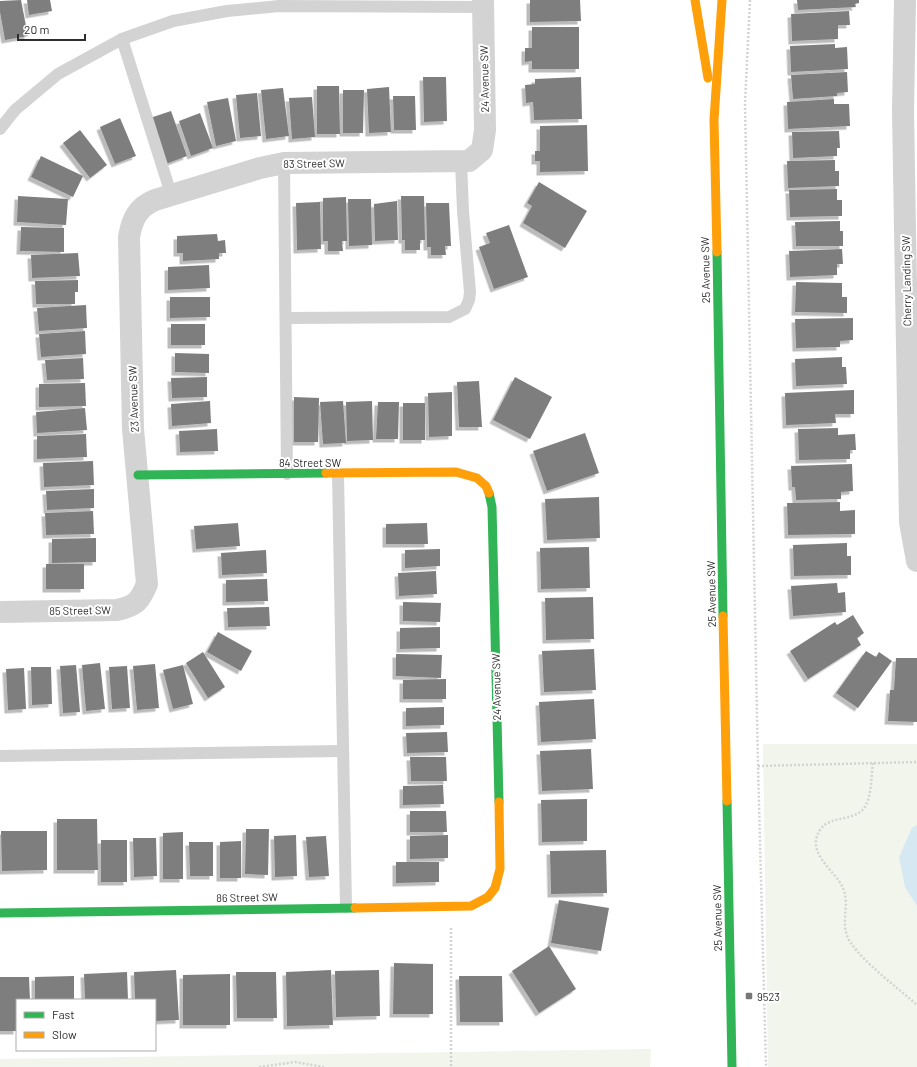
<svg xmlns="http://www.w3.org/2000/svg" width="917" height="1067" font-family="Barlow,sans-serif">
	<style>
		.green { fill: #f1f5eb }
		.water { fill: #d6e9f3 }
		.building { fill: #7e7e7e; filter: url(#shadow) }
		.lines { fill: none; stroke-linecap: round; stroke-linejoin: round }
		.path { stroke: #d3d3d3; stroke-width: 2.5; stroke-dasharray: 2 2; stroke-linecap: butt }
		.lane { stroke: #d3d3d3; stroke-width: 12 }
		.street { stroke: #d3d3d3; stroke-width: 22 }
		.fast { stroke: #30b455; stroke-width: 9 }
		.slow { stroke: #ff9f0a; stroke-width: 9 }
		.poi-dot { fill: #777; stroke: #fff; stroke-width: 1.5 }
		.labels { text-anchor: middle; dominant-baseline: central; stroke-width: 4; stroke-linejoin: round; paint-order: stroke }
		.street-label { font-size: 11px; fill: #2e2e2e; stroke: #fff }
		.poi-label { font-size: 11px; fill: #2e2e2e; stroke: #fff; text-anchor: start }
	</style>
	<defs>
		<filter id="shadow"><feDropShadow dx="-3.5" dy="3.5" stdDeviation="0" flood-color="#0004"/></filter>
	</defs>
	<rect width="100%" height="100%" fill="#fff"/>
	<!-- green -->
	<g class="green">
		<polygon points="763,744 917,744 917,1067 768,1067"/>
		<polygon points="651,1049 650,1067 0,1067 0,1059"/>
	</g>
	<!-- water -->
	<polygon class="water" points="917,825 917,906 905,887 899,857 912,828"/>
	<!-- building -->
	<g class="building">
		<polygon points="21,0 28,36 5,40 0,12 0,1"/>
		<polygon points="27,0 50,0 52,11 29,15"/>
		<polygon points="530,0 580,0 581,21 530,22"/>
		<polygon points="797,0 859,0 859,3 855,4 856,7 798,10"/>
		<polygon points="849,11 850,25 838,25 838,39 792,41 791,14"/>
		<polygon points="532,27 579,27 579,69 532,69 532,61 525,62 525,48 532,48"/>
		<polygon points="835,44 835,48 847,47 848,69 791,72 790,46"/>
		<polygon points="847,72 848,92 837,93 837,96 793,99 791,75"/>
		<polygon points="423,77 446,77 447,121 424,122"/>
		<polygon points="581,77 582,119 534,120 533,102 526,103 525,85 535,84 535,79"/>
		<polygon points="317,86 339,86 340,134 317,134"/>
		<polygon points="389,87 391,132 369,133 367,89"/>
		<polygon points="283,88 289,136 266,139 261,90"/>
		<polygon points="343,90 364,90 363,133 343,133"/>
		<polygon points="257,93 261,136 240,138 236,95"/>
		<polygon points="393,96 415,96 416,130 394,130"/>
		<polygon points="312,97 315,137 292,139 289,98"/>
		<polygon points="228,98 236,141 216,146 207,102"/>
		<polygon points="834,99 834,104 849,104 850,126 788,129 787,102"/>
		<polygon points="171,111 187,156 166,164 150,118"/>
		<polygon points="200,113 213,148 191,156 179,121"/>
		<polygon points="120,118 136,156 115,164 100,127"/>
		<polygon points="587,125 588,171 540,172 540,161 535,161 535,151 540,151 540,126"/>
		<polygon points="80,130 107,165 90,178 63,143"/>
		<polygon points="839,131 840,148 837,148 837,156 793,158 792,132"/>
		<polygon points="41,156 83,176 73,197 31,177"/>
		<polygon points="835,160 835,171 839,171 839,186 788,188 787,161"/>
		<polygon points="539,182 587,211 565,248 523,223 532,206 527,203"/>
		<polygon points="837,189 837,200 842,200 842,216 790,217 789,190"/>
		<polygon points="18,196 68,199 66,225 17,222"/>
		<polygon points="401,196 424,196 425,240 420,240 420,250 405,250 405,240 402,240"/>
		<polygon points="346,197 347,241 342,241 343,251 328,251 328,241 323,241 323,198"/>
		<polygon points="348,199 371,199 372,245 349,246"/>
		<polygon points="397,201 398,240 375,241 374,204"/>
		<polygon points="320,202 321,249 297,250 296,203"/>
		<polygon points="426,203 449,203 451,246 445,246 446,255 431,255 431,247 427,247"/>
		<polygon points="840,221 840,231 843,231 843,246 796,246 795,222"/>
		<polygon points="509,225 528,277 494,289 479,247 490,243 486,233"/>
		<polygon points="21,227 64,228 64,252 20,251"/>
		<polygon points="217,234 218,241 225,240 226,253 219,253 219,259 183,261 183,253 177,253 177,236"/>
		<polygon points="842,249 843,264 837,264 837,275 790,277 789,251"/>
		<polygon points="78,253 80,276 32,278 31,255"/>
		<polygon points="209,265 210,288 168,290 168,267"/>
		<polygon points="78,280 78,292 75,292 75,304 36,304 35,281"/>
		<polygon points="796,282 842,283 842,297 847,297 847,313 795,312"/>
		<polygon points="170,297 210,297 210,317 170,318"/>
		<polygon points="86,305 87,328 39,331 37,308"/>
		<polygon points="853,318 853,340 840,341 840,347 796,348 795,319"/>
		<rect x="171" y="324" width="34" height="21"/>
		<polygon points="85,331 86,354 41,357 39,334"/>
		<polygon points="175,353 209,354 209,373 175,372"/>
		<polygon points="842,357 842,367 846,367 847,384 796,386 795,359"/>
		<polygon points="83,358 84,379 47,380 45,360"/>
		<polygon points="207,377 207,397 172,398 171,378"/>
		<polygon points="515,377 552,397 530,439 493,420"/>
		<polygon points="479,381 482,427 459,427 457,382"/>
		<polygon points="85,383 86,406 39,407 39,384"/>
		<polygon points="854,390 854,414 835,414 836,423 786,425 785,393"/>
		<polygon points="452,392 452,436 429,437 428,393"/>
		<polygon points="294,397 319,398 318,442 294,442"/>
		<polygon points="210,401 211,423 172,426 171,404"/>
		<polygon points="343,401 346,443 323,444 320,402"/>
		<polygon points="372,401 373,440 347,441 346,402"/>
		<polygon points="378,402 399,402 398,439 376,439"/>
		<rect x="403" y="403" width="22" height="37"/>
		<polygon points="85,408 87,430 37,433 36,412"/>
		<polygon points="838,428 838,435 855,434 856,450 850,450 850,459 799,460 798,429"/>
		<polygon points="217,429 218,451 180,452 179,431"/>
		<polygon points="585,433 599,473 547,491 533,451"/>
		<polygon points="86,434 87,457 37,459 37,436"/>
		<polygon points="93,461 94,485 44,487 43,463"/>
		<polygon points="852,464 853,491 841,492 841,499 796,500 795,487 792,487 791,466"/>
		<polygon points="94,489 94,508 47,510 46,491"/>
		<polygon points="599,497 600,538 547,540 545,499"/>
		<polygon points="840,502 840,511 855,510 855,534 788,535 787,503"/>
		<polygon points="93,511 94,534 46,535 45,513"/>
		<polygon points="238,523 240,546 196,549 194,526"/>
		<polygon points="427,523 428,544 386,544 386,524"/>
		<polygon points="96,538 96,562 52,563 52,539"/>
		<polygon points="847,543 847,556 851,556 851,575 794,576 793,545"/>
		<polygon points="589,547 590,588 541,589 540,548"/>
		<polygon points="440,549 440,566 405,568 405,550"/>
		<polygon points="266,550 267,573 222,575 221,553"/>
		<rect x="46" y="564" width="38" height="25"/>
		<polygon points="436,571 437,594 399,596 398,573"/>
		<polygon points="267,579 268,601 226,602 226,580"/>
		<polygon points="837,583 838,593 845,592 846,612 793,616 791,586"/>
		<polygon points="593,597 594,639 546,640 545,598"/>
		<polygon points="403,602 441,603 440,622 403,621"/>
		<polygon points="269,607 270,626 228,627 227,608"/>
		<polygon points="853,615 864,633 857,638 861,645 808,679 790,651 835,622 837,625"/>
		<polygon points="440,627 440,648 400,649 400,628"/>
		<polygon points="218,632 252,651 241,671 207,652"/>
		<polygon points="594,649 596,690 544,692 542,651"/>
		<polygon points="866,651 876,657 879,652 892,661 858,708 836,693"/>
		<polygon points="203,652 225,687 208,698 186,663"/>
		<polygon points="396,654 442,655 441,678 396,676"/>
		<polygon points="896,658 917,658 917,722 888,721 890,690 894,690"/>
		<polygon points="100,663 105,709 86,711 82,665"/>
		<polygon points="155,664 159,708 137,710 133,666"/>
		<polygon points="76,665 80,712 63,713 60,666"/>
		<polygon points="183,665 193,704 173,709 163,670"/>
		<polygon points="127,666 130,708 112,709 109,667"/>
		<polygon points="31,667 51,667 52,704 32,705"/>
		<polygon points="24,668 26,709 8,710 6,669"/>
		<polygon points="446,679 446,699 403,699 403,680"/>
		<polygon points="594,699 596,739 541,742 539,702"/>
		<polygon points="444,707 444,725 406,726 406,708"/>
		<polygon points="447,732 448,752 407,753 406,733"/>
		<polygon points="591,749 593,789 542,791 540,751"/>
		<polygon points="410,757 446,757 447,781 411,781"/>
		<polygon points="443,785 444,804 403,805 403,786"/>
		<polygon points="587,799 587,841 542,842 541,800"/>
		<polygon points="410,811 446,811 447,832 410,832"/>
		<polygon points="57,819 97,819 98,870 57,870"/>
		<polygon points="246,829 269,829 268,875 245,874"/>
		<polygon points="1,831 47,831 47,870 2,871"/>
		<polygon points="183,832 183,879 163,879 163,833"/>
		<polygon points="296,835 297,876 275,877 274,836"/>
		<polygon points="448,835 448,858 410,859 410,836"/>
		<polygon points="326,836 329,876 309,877 306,837"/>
		<polygon points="133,838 156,838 157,876 134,877"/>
		<rect x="101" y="840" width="26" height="42"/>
		<polygon points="241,841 241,878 220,878 220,842"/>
		<polygon points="189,842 213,842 213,876 190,876"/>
		<polygon points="606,850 607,893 551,894 550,851"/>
		<polygon points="396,862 439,862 439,882 396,883"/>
		<polygon points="559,900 609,908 601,951 551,943"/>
		<polygon points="549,946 576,989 539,1013 512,971"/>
		<polygon points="394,963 433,964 433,1014 393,1014"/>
		<polygon points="176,970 179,1020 155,1021 155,1000 135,1000 134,972"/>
		<polygon points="331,970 333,1025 287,1026 286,972"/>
		<polygon points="379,970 380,1016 336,1017 335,971"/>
		<polygon points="127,972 128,1000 85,1000 84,974"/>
		<polygon points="236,972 276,972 277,1018 237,1018"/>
		<polygon points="230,974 230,1025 183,1025 183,975"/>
		<polygon points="74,976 74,1000 35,1000 35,977"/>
		<polygon points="459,976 502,976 503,1022 460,1022"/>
		<polygon points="0,977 29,977 30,1000 17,1000 17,1031 0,1031"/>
	</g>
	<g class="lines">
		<!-- path -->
		<g class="path">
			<polyline points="750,0 745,103 758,766 766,1067"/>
			<path d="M873,763C871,776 872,793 866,805C857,823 830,814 820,830C805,853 835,870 843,888C851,906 838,925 851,943C864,963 898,988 917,1005"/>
			<polyline points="758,766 917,762"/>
			<polyline points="451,928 451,1067"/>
			<polyline points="259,1067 295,1062 324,1067"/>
		</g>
		<!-- lane -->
		<g class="lane">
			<polyline points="122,39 171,194"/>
			<polyline points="0,129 15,110 58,74 122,39 173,21 227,11 279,6 483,7"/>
			<polyline points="284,163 287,474"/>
			<polyline points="287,318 449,317 465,309 469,300 470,292 463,211 461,162"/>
			<polyline points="338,474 346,907"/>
			<polyline points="0,756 342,751"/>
		</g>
		<!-- street -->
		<g class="street">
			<polyline points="905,0 903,111 910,522 917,561"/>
			<path d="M0,612L117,610C136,606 140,601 147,584L133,429L129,237C132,219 138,207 155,200L260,168L284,163L469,161L482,150L485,130L483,0"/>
		</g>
		<!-- fast -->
		<g class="fast">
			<polyline points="717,252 723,616"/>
			<polyline points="138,475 326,473"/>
			<polyline points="489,493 492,507 499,802"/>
			<polyline points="727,801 732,1067"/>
			<polyline points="0,913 355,908"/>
		</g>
		<!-- slow -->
		<g class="slow">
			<polyline points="695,0 708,78"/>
			<polyline points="717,252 714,120 722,0"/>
			<polyline points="326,473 456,472 477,478 486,486 489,493"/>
			<polyline points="723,616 727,801"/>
			<polyline points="355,908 471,906 488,897 495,888 500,869 499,802"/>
		</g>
	</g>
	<!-- markers -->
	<rect class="poi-dot" x="745" y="992" width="8" height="8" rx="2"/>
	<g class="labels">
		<!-- street labels -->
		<g class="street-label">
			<text transform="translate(484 79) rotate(-91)">24 Avenue SW</text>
			<text transform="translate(314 163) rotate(-1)">83 Street SW</text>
			<text transform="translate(705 270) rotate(-91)">25 Avenue SW</text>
			<text transform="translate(906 281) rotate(-91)">Cherry Landing SW</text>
			<text transform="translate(133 399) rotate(-92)">23 Avenue SW</text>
			<text x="310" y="462">84 Street SW</text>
			<text transform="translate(711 594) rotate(-91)">25 Avenue SW</text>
			<text transform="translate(80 610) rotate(-1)">85 Street SW</text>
			<text transform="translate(496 687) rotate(-91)">24 Avenue SW</text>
			<text transform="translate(247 897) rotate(-1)">86 Street SW</text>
			<text transform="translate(717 918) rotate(-91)">25 Avenue SW</text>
		</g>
		<!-- poi labels -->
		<g class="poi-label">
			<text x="757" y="996">9523</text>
		</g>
	</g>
	<!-- legend -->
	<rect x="16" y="999" width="140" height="52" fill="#ffffff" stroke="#ababab"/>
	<rect x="24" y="1012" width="20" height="6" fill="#30b455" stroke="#ababab"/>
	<text x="52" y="1019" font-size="12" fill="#2e2e2e">Fast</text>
	<rect x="24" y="1032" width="20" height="6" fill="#ff9f0a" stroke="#ababab"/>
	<text x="52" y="1039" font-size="12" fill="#2e2e2e">Slow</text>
	<!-- scale -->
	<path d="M18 34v6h67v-6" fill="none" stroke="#2e2e2e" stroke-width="2"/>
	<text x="24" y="34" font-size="12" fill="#2e2e2e" stroke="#ffffff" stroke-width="3" paint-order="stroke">20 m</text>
</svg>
